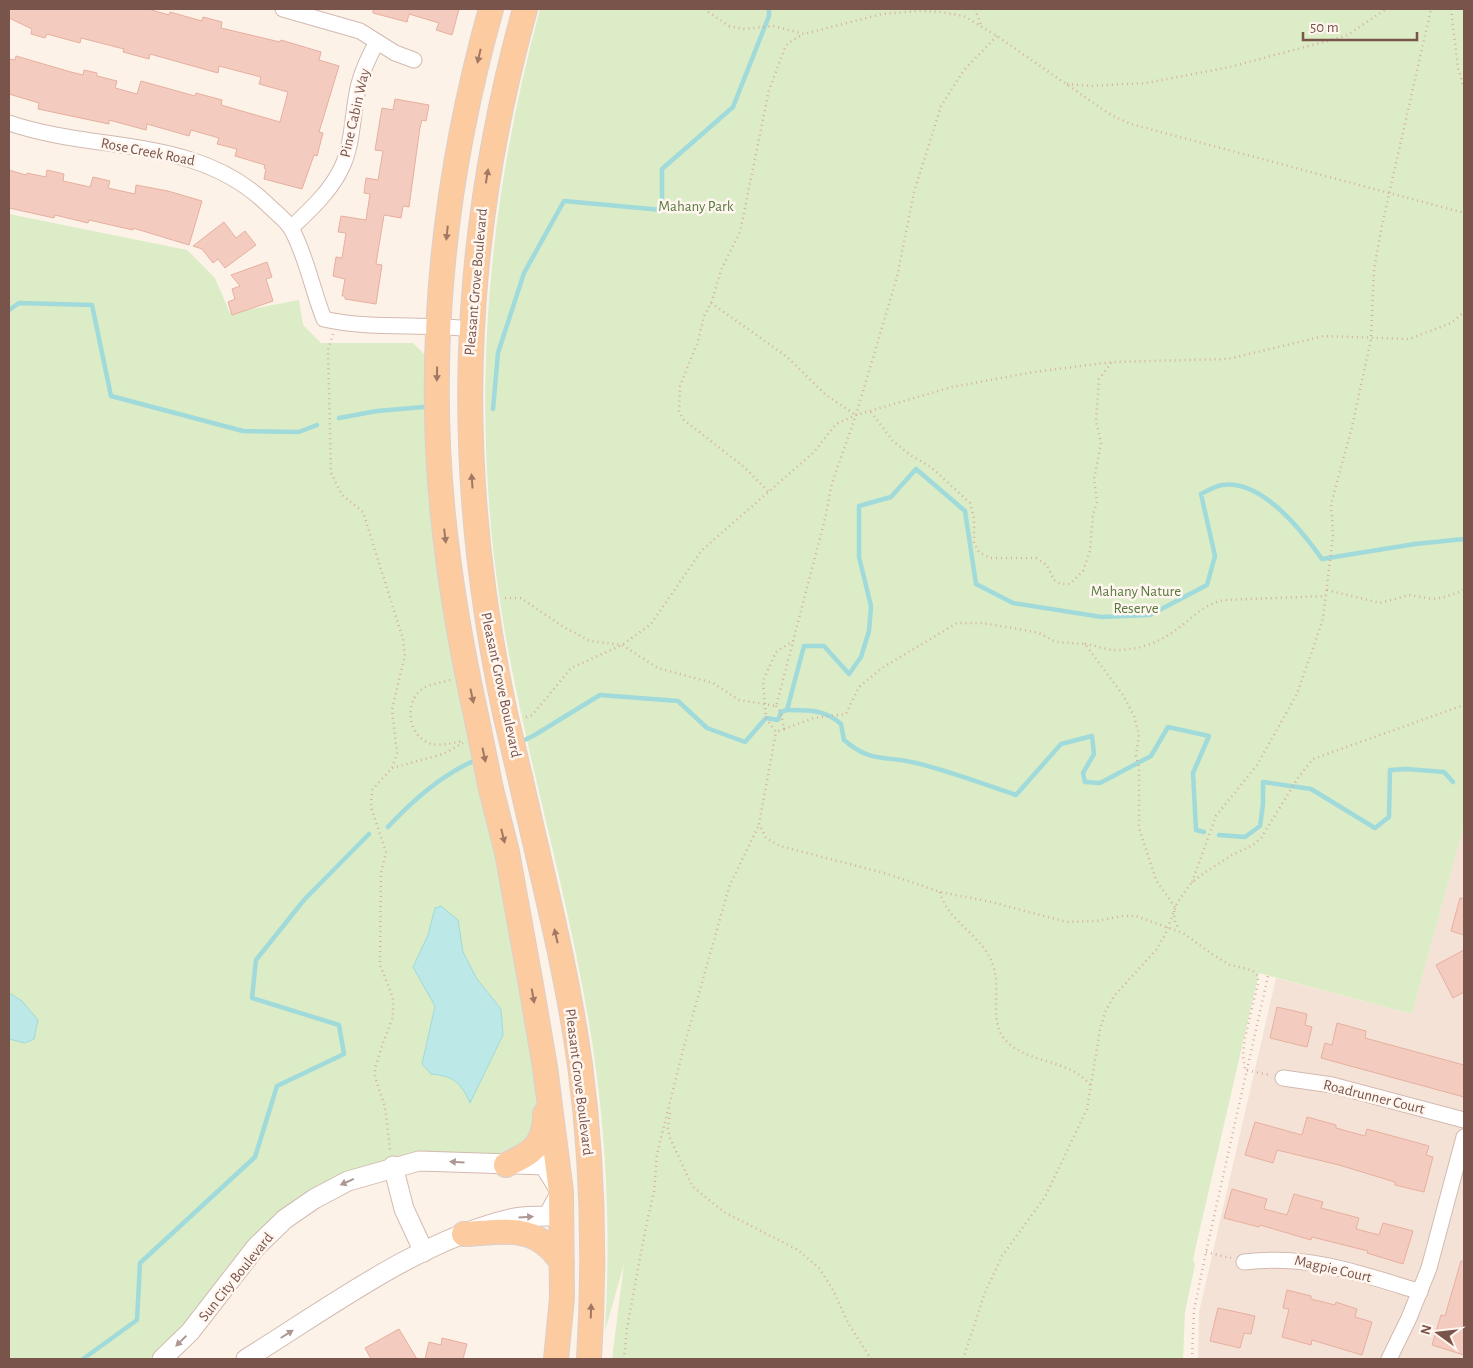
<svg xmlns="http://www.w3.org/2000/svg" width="1473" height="1368" font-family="'Alegreya Sans',sans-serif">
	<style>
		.residential { fill: #f5e2d6 }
		.green { fill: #dbecc6 }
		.water { fill: #bce8e7; stroke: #a1dada }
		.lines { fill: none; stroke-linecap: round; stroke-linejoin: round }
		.stream { stroke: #a1dada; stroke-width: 4.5 }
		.building { fill: #f4cbbf; stroke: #e7af9f }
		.minor-casing { stroke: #d3bab0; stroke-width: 17 }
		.tertiary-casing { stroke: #d3bab0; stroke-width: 21 }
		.primary-casing { stroke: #d9cfcd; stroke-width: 26 }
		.path { stroke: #d9aea1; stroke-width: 2.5; stroke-dasharray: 1 4; stroke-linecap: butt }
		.minor { stroke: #fff; stroke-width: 15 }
		.tertiary { stroke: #fff; stroke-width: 19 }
		.primary { stroke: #fdcba0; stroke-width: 24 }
		.primary-bridge-casing { stroke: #d9cfcd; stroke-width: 26; stroke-linecap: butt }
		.primary-bridge { stroke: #fdcba0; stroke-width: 24 }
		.oneway { fill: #a17864 }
		.oneway2 { fill: #af9893 }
		.labels { text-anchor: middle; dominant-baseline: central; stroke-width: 5; stroke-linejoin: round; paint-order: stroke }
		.street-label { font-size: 15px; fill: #79544b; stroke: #fff6f0 }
		.park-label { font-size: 15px; fill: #59793f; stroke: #fff6f0 }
	</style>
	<rect width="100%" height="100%" fill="#fdf2e8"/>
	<!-- residential -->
	<polygon class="residential" points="1464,825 1464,1359 1198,1359 1199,1312 1276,978 1412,1014"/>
	<!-- green -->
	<g class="green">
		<path d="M540,9H1464V825L1412,1014L1259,973L1193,1259L1195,1265L1185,1312L1183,1359H612L624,1264L605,1331C612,1217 605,1102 583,990C559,860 520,732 500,602C470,399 487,206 540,9Z"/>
		<polygon points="9,214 187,250 215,278 230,313 299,300 303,325 321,343 413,343 432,362 504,873 541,1110 536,1130 507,1153 419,1154 261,1233 160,1351 150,1359 9,1359"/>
	</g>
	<!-- water -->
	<g class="water">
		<path d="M441,906L458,920L463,952L477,979L501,1009L503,1035L470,1103C461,1083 454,1076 431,1074L422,1064L435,1006L413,967L428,935L435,908Z"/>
		<polygon points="9,993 22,1001 38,1020 34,1039 25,1043 9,1039"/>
	</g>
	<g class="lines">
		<!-- stream -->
		<g class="stream">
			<polyline points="9,310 19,303 92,305 111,396 243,431 299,432 317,425"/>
			<polyline points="493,409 498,353 524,273 564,201 662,210 662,169 733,107 769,16 769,9"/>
			<polyline points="339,418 377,411 424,407"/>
			<path d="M787,710C807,710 825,709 841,724L844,740C872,764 885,755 916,763C950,771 983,784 1016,795L1061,744L1092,736L1094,754L1083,773L1085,782L1100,783L1151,756L1168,727L1209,736L1193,773L1196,830L1204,832"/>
			<path d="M520,742L533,736L600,695L678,701L707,728L745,742L766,718L778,720L781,712L787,710L804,646H824L849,674L861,657L869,631L871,606L859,557V506L891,497L916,469L965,511L976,584L1013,603L1102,617L1150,615L1207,585L1215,556L1201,494C1207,491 1215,486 1222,485C1262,479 1302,531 1322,559L1415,544L1464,539"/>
			<path d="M388,827C413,800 444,773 478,759"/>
			<polyline points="1219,835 1245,837 1260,826 1263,804 1263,782 1311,789 1375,828 1389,817 1390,770 1406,769 1444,772 1453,782"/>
			<polyline points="83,1359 137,1320 140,1263 255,1157 277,1086 344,1054 339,1025 252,998 256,960 304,900 369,834"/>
		</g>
	</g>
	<!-- building -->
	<g class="building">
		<polygon points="9,9 148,9 169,15 170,12 202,21 203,17 222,22 221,28 280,42 281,40 321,52 319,60 339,66 319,132 323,133 317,156 314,155 302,189 264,179 266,169 264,168 265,165 235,156 237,149 217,144 219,138 191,130 189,136 147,124 146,130 109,120 109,124 38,109 39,103 9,94 9,59 15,60 16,56 71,72 83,75 84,70 97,73 97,76 117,81 115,88 137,94 141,81 195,96 196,93 222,100 221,105 280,122 288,92 259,84 261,77 219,66 218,73 150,54 149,59 123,52 124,49 81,38 80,43 47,34 45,38 31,34 32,29 9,18"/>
		<polygon points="373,9 459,9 452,35 436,30 439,23 409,14 407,22 373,13"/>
		<polygon points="395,99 429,105 426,121 422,120 420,127 409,207 403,206 401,218 384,215 376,264 382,265 376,304 345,299 345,296 342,296 345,279 333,276 336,257 342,258 346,233 338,232 341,216 366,220 370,194 364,193 366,178 378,180 383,151 375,150 382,108 393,110"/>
		<polygon points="9,170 26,175 27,173 46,177 47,170 64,174 63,181 90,187 93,177 110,181 108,188 135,194 136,185 168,191 202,201 189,245 133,228 133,230 89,220 88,223 55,215 54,218 9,208"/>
		<polygon points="224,222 236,238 245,231 256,245 225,268 218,259 213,263 202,249 193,246"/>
		<polygon points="267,262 272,277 266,279 273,301 232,315 228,302 235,299 232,289 240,286 231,275"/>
		<polygon points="1460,898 1464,899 1464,935 1451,931"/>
		<polygon points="1464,950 1464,992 1453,998 1436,965"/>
		<polygon points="1277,1007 1307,1014 1305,1025 1312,1027 1307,1047 1270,1038"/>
		<polygon points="1337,1023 1366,1031 1365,1038 1464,1065 1464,1097 1321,1058 1325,1043 1332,1045"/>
		<polygon points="1307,1117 1336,1125 1336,1128 1365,1136 1367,1129 1429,1146 1426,1155 1433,1157 1424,1192 1395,1185 1395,1182 1339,1165 1277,1150 1273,1163 1245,1155 1255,1122 1302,1135"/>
		<polygon points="1232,1189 1267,1199 1264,1209 1287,1215 1294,1194 1323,1202 1321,1208 1359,1218 1356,1229 1379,1235 1383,1223 1413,1231 1403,1264 1367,1253 1368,1251 1312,1237 1311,1240 1260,1225 1259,1227 1224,1218"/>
		<polygon points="1461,1261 1464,1261 1464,1355 1432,1345 1441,1315 1445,1316"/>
		<polygon points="1287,1290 1311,1296 1311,1299 1335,1305 1336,1302 1357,1309 1355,1317 1372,1322 1362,1355 1312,1340 1311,1345 1282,1337 1289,1309 1283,1308"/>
		<polygon points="1218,1308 1255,1316 1251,1334 1244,1333 1240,1348 1210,1341"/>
		<polygon points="399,1329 417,1359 371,1359 365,1348"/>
		<polygon points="442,1338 467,1344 463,1359 425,1359 429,1342 441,1345"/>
	</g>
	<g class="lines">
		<!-- minor casing -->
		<g class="minor-casing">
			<g id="minor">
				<polyline points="283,9 360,31 395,53 414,60"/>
				<path d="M9,123C97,153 197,135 268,205C276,213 287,221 292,230C307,258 312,289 324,319C372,330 422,323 471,329"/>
				<path d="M291,228C310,210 331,191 342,167C354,141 352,111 359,84C363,69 369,56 377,42"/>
				<polyline points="1283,1078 1332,1085 1464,1120"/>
				<path d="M1244,1262C1308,1254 1360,1273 1420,1292"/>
				<polyline points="1389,1359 1409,1318 1429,1268 1464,1137"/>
			</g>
		</g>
		<!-- tertiary casing -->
		<g class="tertiary-casing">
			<g id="tertiary">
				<polyline points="393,1166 404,1209 424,1252"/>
				<polyline points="162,1359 190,1332 256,1247 285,1219 314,1199 348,1181 419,1161 544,1165 559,1189"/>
				<path d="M246,1359C327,1309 420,1239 514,1218C525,1216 537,1216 548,1216L561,1192"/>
			</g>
		</g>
		<!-- primary casing -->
		<g class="primary-casing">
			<g id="primary">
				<path d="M505,713C453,471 459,247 525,9"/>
				<path d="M477,720C462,652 450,584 443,515C426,345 445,173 491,9"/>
				<path d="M521,781C542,875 567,970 580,1065C593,1163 595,1261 589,1359"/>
				<polyline points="491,789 507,852 531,985 545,1067 561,1192 562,1298 556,1359"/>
				<path d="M506,1165C532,1153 545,1145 545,1114"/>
				<path d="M464,1234C505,1232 537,1223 562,1263"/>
			</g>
		</g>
		<!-- path -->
		<g class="path">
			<polyline points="704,9 729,26 743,29 773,26 804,34 882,14 918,11 941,12 964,16 997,36 1111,115 1131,124 1464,213"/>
			<polyline points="975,9 981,25"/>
			<polyline points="1451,9 1458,68 1464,88"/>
			<polyline points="997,36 964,70 941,106 914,192 897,277 856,415 832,483 825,519 793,641 776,652 763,681 766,718 776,732 759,824 766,838 780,846 888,874 940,892 987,901 1067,922 1097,921 1122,916 1136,916 1183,933 1212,954 1230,965 1252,970 1258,976 1258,983 1245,1038 1243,1055 1245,1070 1270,1075"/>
			<polyline points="1067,84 1091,86 1146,83 1230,67 1346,36 1386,9"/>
			<polyline points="711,303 786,356 826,395 856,415"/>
			<polyline points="333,334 328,350 331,473 342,495 363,512 403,639 405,654 392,710 397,753 392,768 372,790 371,807 386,852 381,873 380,965 393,998 393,1017 383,1043 375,1068 375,1077 385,1107 390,1150"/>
			<polyline points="871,412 893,441 910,455 931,467 970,503 974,518 974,542 979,552 989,558 1036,558 1047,565 1054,580 1061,584 1070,584 1083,571 1090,551 1093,514 1097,502 1094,479 1101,443 1096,421 1099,379 1112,362"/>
			<polyline points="768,491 744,467 684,420 679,412 680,386 698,341 704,316 712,301 721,270 740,232 769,90 785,48 788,43 802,35"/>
			<polyline points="1327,590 1380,603 1409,595 1432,599 1445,597 1464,590"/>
			<polyline points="505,598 521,598 562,626 590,641 622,645 658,668 713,683 739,700 776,706 793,642"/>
			<path d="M1085,644C1095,645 1106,650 1115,650C1143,650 1163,641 1185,623C1196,613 1209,603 1224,600L1326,596"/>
			<path d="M450,680C441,683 428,684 421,690C403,705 409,738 432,744C442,746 452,743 463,741"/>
			<polyline points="776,706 781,712 784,729 776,732"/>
			<polyline points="526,717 532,715 544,701 571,668 622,645 651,624 702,550 814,452 836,424 856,415 952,387 1034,372 1112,362 1228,359 1324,336 1409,339 1451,323 1464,312"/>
			<polyline points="784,729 814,718 846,714 859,687 882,668 957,623 982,623 1019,629 1039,633 1056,642 1085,644 1123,695 1134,716 1139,734 1136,756 1139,767 1139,828 1156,880 1175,907"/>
			<polyline points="392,768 443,754 463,743"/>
			<polyline points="1192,882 1216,816 1257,765 1297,694 1323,619 1333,535 1331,504 1352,427 1371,339 1374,270 1382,225 1431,9"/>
			<path d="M940,892C948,923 983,935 993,965C1003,995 984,1026 1013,1047C1037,1064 1072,1061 1091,1086"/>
			<polyline points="1174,911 1175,922 1179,929"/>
			<polyline points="670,1113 668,1128 670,1138 692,1186 724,1212 798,1250 820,1269 833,1290 848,1323 871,1359"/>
			<polyline points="1206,1252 1231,1258"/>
			<polyline points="624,1359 627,1328 646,1226 654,1192 657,1154 683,1050 729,887 759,825"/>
			<polyline points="963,1359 984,1295 1002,1256 1045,1197 1087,1109 1100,1030 1105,1012 1114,996 1156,950 1165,935 1177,903 1192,882 1207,871 1232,855 1253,845 1261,838 1298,778 1313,759 1464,705"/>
			<polyline points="1192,1359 1194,1310 1206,1252 1268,976"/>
		</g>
		<!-- minor -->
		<use href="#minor" class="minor"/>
		<!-- tertiary -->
		<use href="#tertiary" class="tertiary"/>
		<!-- primary -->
		<use href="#primary" class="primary"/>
		<!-- primary-bridge casing -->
		<g class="primary-bridge-casing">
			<g id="primary-bridge">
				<polyline points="505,713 521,781"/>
				<polyline points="477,720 491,789"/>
			</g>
		</g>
		<!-- primary-bridge -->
		<use href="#primary-bridge" class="primary-bridge"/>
	</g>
	<!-- one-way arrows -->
	<defs><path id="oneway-solid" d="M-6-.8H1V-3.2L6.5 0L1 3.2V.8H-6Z" transform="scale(1.25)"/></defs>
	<g class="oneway">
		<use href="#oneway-solid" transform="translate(479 56) rotate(103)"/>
		<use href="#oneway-solid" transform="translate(487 176) rotate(-81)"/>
		<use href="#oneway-solid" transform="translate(447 233) rotate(96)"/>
		<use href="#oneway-solid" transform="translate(437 374) rotate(91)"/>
		<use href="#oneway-solid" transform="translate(472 481) rotate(-94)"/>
		<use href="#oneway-solid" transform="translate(445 536) rotate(83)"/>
		<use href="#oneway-solid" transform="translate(472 696) rotate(78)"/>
		<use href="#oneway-solid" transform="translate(484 755) rotate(78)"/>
		<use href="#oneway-solid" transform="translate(503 836) rotate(76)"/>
		<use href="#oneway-solid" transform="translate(556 936) rotate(-103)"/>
		<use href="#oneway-solid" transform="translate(533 996) rotate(80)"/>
		<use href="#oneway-solid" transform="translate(591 1311) rotate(-88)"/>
	</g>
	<g class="oneway2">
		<use href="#oneway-solid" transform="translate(457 1162) rotate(-176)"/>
		<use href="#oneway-solid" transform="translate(347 1182) rotate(156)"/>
		<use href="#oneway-solid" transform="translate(526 1217) rotate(-4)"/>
		<use href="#oneway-solid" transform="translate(287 1334) rotate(-32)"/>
		<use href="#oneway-solid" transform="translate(181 1341) rotate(136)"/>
	</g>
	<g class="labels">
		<!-- street labels -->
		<g class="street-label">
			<text transform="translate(355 113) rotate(-77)">Pine Cabin Way</text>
			<text transform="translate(148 152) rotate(11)">Rose Creek Road</text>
			<text transform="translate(476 282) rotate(-85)">Pleasant Grove Boulevard</text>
			<text transform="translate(501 685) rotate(78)">Pleasant Grove Boulevard</text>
			<text transform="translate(579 1082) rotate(83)">Pleasant Grove Boulevard</text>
			<text transform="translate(1374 1097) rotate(14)">Roadrunner Court</text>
			<text transform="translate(1333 1269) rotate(13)">Magpie Court</text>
			<text transform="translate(236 1277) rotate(-51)">Sun City Boulevard</text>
		</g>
		<!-- park labels -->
		<g class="park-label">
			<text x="696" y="206">Mahany Park</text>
			<text x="1136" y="591">Mahany Nature<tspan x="1136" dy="17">Reserve</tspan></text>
		</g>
	</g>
	<!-- border -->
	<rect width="1473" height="1368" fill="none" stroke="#79544b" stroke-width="20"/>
	<!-- north arrow -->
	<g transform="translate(1438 1333) rotate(285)" stroke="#fff6f0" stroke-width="4" paint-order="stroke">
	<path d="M0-4L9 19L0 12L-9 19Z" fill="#79544b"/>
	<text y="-8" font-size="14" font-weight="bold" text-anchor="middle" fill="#79544b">N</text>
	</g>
	<!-- scale -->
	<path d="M1303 32v8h114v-8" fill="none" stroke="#79544b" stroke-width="2.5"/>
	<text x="1310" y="32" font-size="15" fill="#79544b" stroke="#fff6f0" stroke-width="4" paint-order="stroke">50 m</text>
</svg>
